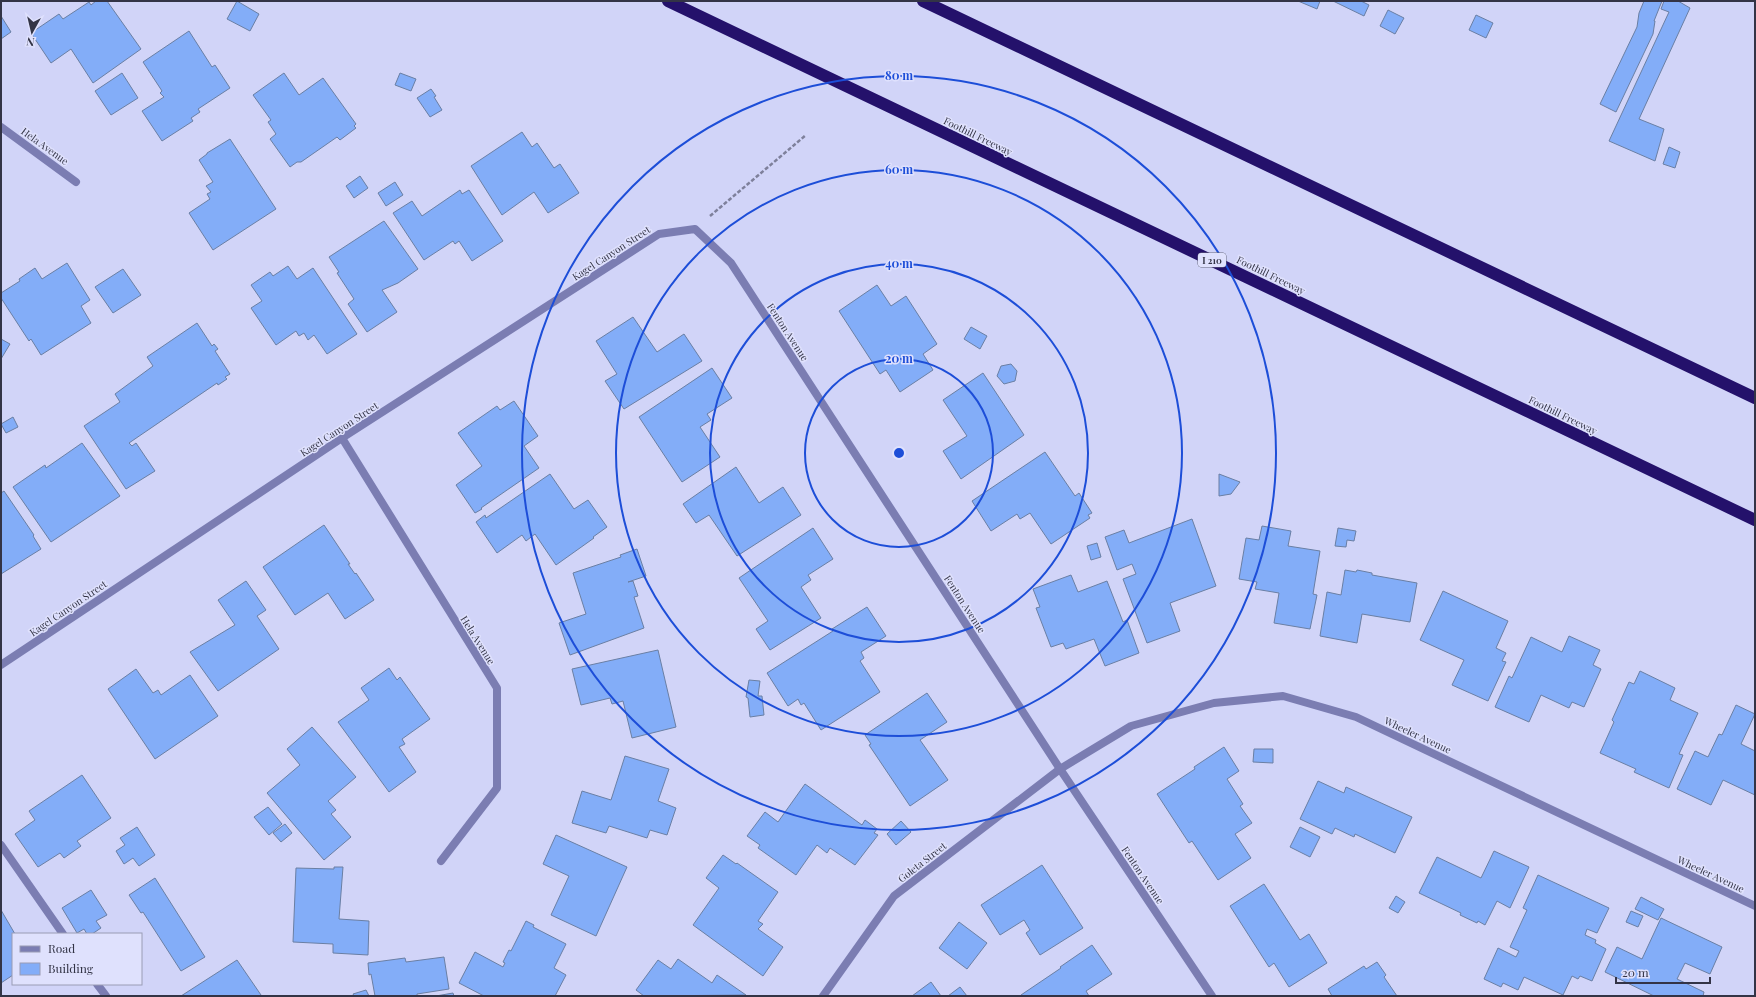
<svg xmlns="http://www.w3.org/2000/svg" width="1756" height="997" font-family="'Playfair Display',serif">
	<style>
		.building { fill: #83adf8; stroke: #6a7fa4 }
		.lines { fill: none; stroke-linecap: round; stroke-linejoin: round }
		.path { stroke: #7e809b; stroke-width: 2.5; stroke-dasharray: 4 2; stroke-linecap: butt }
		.lane { stroke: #7b7db2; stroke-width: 8 }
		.street { stroke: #7b7db2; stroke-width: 8 }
		.highway { stroke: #24116b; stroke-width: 12 }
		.ring { fill: none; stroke: #1d4ed8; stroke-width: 2 }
		.labels { text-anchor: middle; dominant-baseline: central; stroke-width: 3; stroke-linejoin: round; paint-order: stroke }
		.shield { fill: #dfe1fd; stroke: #67687d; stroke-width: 1 }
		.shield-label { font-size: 9px; font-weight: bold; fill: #333446 }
		.street-label { font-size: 10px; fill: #333446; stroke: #dfe1fd }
		.centre { fill: #1d4ed8; stroke: #dfe1fd; stroke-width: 2 }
		.ring-label { font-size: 12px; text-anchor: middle; font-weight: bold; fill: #1d4ed8; stroke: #dfe1fd; stroke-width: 3; stroke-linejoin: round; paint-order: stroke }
	</style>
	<rect width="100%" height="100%" fill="#d1d4f8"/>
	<!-- building -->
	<g class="building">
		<polygon points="96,1 107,1 141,49 93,83 71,49 51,63 31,33 59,14 63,19 89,2 91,5"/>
		<polygon points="237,1 259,14 250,31 227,19"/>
		<polygon points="1298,1 1320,1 1317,9"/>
		<polygon points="1333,1 1361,1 1369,5 1364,16"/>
		<polygon points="1644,1 1662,1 1654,21 1655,21 1653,34 1616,112 1600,104 1637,27 1639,13"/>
		<polygon points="1664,1 1678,1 1690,8 1639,119 1664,129 1655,161 1609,141 1669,12 1661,9"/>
		<polygon points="1388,10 1404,18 1395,34 1380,26"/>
		<polygon points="1476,15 1493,23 1486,38 1469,30"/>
		<polygon points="1,16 11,32 1,39"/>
		<polygon points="189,31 212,67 215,65 230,88 198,109 200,112 191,118 193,121 162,141 142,111 164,97 160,93 162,91 143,62"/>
		<polygon points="122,73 138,98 111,115 95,91"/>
		<polygon points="284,73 299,95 323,78 356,124 354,126 356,128 340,140 337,137 301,162 297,162 290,167 270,139 276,134 268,122 271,120 253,95"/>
		<polygon points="400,73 416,79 411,91 395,85"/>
		<polygon points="431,89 436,96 434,97 442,110 430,117 417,98"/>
		<polygon points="522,132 532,147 537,143 554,168 560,164 579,193 548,213 534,192 502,215 471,166"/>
		<polygon points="230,139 276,209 213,250 189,213 210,199 207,194 211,192 206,186 213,182 199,160 207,154 207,153"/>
		<polygon points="1669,147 1680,152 1675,168 1663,164"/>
		<polygon points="360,176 368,188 354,198 346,186"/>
		<polygon points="395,182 403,195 386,206 378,193"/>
		<polygon points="460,190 462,194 469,190 503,241 472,261 459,241 455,244 453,241 424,260 393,213 412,201 422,216"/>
		<polygon points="384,221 418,269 398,283 382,290 397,312 367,332 348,304 354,299 337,273 339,272 329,257"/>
		<polygon points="67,263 90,300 81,306 91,323 41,355 31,339 29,341 1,298 1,293 20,281 19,279 35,268 42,279"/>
		<polygon points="288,266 297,279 313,268 357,334 327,354 314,335 308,340 304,333 299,336 296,331 276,345 251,308 262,301 251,285 270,272 273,276"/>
		<polygon points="123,269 141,295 113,313 95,287"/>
		<polygon points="877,285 891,306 906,296 937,344 923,354 933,370 900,392 886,370 880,374 839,311"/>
		<polygon points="633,317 657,352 684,334 702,361 624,409 605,381 617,374 596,341"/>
		<polygon points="197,323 212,346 214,344 218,349 215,351 230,374 225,377 227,379 218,385 217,383 129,443 132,446 136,443 155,471 126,489 84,426 120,402 115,394 153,366 147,357"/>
		<polygon points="971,327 987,336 980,349 964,339"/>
		<polygon points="1,339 10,344 1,359"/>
		<polygon points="1011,364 1017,371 1015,381 1004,384 997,376 1001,366"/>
		<polygon points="712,368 732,398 707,414 711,420 700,427 720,457 682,482 639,417"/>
		<polygon points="983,373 1024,435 961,479 943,451 967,436 943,400"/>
		<polygon points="514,401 538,436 524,446 539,468 481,508 482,509 475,513 456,485 482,466 458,433 497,406 500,410"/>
		<polygon points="13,417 18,427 6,433 1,424"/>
		<polygon points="82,443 120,496 51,542 13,487 45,465 46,468"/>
		<polygon points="1045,452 1075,496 1079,493 1092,513 1088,515 1090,518 1051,544 1030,513 1020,519 1017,514 991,531 972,501"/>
		<polygon points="736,467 759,503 783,487 801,515 737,556 709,515 696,523 683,504"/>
		<polygon points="550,474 574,509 588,500 607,527 593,537 594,538 556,565 535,534 526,541 522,535 497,553 476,522 485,515 486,518"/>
		<polygon points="1219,474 1240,482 1231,494 1219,496"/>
		<polygon points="4,491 34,535 33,536 41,549 1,574 1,493"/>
		<polygon points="1192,519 1216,586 1170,603 1180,631 1147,643 1123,579 1136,574 1132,564 1117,570 1105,537 1124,530 1129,543"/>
		<polygon points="324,525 350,564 348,564 355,574 356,573 374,600 345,619 328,593 295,615 263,567"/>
		<polygon points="1262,526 1291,531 1288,546 1320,551 1313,594 1317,595 1310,629 1274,623 1279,593 1255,589 1257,582 1239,579 1246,538 1259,540"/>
		<polygon points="813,528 833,559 808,575 811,580 801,587 821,618 770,650 756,629 768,621 739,578"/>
		<polygon points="1338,528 1356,531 1354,541 1347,540 1346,547 1335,546"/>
		<polygon points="1097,543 1101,557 1091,560 1087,546"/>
		<polygon points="637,549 646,576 628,582 633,581 638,596 634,597 644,628 570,655 559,623 586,614 573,573 621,557 620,555"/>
		<polygon points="1345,570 1356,572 1357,570 1372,573 1372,575 1417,583 1410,622 1362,614 1357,643 1320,636 1327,592 1341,595"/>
		<polygon points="1071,575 1078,592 1107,581 1123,622 1127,620 1139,653 1105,666 1094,639 1066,649 1063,643 1051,647 1036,608 1040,607 1033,589"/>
		<polygon points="246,581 266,610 257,616 279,649 218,691 190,652 235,625 218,600"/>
		<polygon points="1443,591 1508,621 1496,648 1506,653 1502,661 1506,662 1488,701 1452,685 1464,660 1420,640"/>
		<polygon points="867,607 886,636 861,652 864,658 860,661 880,692 821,730 804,703 801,705 798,699 788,706 767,673 833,631 832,629"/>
		<polygon points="1569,636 1600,650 1593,665 1601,669 1584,707 1572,702 1569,708 1541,695 1529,722 1495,707 1509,676 1512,678 1531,637 1562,652"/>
		<polygon points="658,650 676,727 632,738 623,701 612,704 610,698 581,705 572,669"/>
		<polygon points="389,668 397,680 400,677 430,719 402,739 405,744 399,747 416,772 389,792 338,722 369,700 361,688"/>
		<polygon points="136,669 153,693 158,690 161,695 190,675 218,716 155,759 108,689"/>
		<polygon points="1640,671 1675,688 1670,700 1698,713 1679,754 1683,755 1669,788 1634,772 1636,769 1600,753 1614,722 1612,720 1629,682 1634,684"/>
		<polygon points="749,680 760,681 758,696 762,696 764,715 750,717 748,698 746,697"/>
		<polygon points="927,693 947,722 920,740 948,780 910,806 869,745 871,744 865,735"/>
		<polygon points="1736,705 1755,714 1741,744 1755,751 1755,795 1723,780 1711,805 1677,789 1695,751 1708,757 1719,734 1722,735"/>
		<polygon points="312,727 356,777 328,801 336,810 331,814 351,837 324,860 267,793 300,765 287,749"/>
		<polygon points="1224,747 1239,771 1227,779 1243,804 1240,806 1252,823 1235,834 1251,858 1218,880 1192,841 1189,843 1157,794 1195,769 1194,767"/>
		<polygon points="1254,749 1273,749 1273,763 1253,762"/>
		<polygon points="625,756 669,769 658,801 676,808 667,835 650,830 647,838 609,826 606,833 572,823 582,791 611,800"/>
		<polygon points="82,775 111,818 77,841 81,846 64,858 60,853 38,867 15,834 35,820 29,811"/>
		<polygon points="1318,781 1344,793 1346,787 1412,817 1395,853 1355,834 1354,837 1335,828 1332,834 1300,819"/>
		<polygon points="805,784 862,825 865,820 877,829 874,833 878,835 855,865 830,848 827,853 817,845 796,875 758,848 760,845 747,836 765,812 778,822"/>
		<polygon points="268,807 282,824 269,835 254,817"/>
		<polygon points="901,821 911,832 896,845 887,834"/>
		<polygon points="285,824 292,833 281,842 273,833"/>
		<polygon points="137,827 155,855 139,866 133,858 124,864 116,851 125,845 120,838"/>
		<polygon points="1300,827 1320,837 1310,857 1290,847"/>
		<polygon points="556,835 627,867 596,936 551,915 569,876 543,864"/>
		<polygon points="1494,851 1529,867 1510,908 1497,901 1485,925 1478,921 1477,923 1460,915 1461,913 1419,893 1437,857 1481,878"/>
		<polygon points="723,855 736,864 737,863 778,892 758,921 763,924 758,929 783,947 763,976 693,925 719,888 706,878"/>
		<polygon points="1042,865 1083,928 1040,955 1026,933 1030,930 1024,920 1000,935 981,905"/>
		<polygon points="334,867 343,867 339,919 369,921 368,955 333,953 333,944 293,942 296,868 334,869"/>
		<polygon points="1538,875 1609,908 1597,933 1587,929 1585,935 1596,940 1595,943 1606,949 1592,981 1580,976 1578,979 1572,976 1563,995 1524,977 1518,990 1503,983 1501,987 1484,979 1498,948 1516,957 1519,951 1510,947 1527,910 1523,908"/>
		<polygon points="155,878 205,957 181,971 143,912 141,913 129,895"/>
		<polygon points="1264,884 1300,940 1309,934 1327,963 1289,987 1274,963 1269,967 1230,906"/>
		<polygon points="91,890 107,915 96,921 101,928 92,934 87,934 84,929 77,933 62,908"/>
		<polygon points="1396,896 1405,902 1398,913 1389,908"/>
		<polygon points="1641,897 1664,909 1658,920 1635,909"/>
		<polygon points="1,910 15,934 13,934 13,975 1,983"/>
		<polygon points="1631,911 1643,916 1638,927 1626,922"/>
		<polygon points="1661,918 1722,947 1710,974 1685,963 1677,979 1704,992 1703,996 1654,996 1605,972 1617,947 1642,959"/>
		<polygon points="526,921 534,925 533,927 566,944 554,968 566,975 555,996 484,996 459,983 475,952 503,967 505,963 503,962 509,950 511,951"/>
		<polygon points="959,922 987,943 967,969 939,948"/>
		<polygon points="1092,945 1112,974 1086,991 1089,996 1022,996 1021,995 1061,968 1060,967"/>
		<polygon points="444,957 449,989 417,994 417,996 375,996 371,974 369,975 368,963 405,958 406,962"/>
		<polygon points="678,959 712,983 717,975 746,995 644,996 636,990 658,960 671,969"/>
		<polygon points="237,960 261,995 259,996 181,996"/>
		<polygon points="1377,962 1386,975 1384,977 1397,996 1332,996 1328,989 1364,966 1366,969"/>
		<polygon points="931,982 941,996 912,996"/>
		<polygon points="960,987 967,996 948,996"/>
		<polygon points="366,990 369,996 354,996 353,994"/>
		<polygon points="453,993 454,996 436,996"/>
	</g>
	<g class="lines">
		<!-- path -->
		<polyline class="path" points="710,216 806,135"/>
		<!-- lane -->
		<g class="lane">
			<polyline points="1,845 63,934"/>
			<polyline points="97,984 106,996"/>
		</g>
		<!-- street -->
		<g class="street">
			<polyline points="1,127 76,182"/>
			<polyline points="342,438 497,688 497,788 441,861"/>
			<polyline points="1,665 342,438 659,234 695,229 731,263 1060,769 1212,996"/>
			<polyline points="823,996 894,896 1060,769 1131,726 1214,703 1283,696 1356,717 1755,906"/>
		</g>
		<!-- highway -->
		<g class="highway">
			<polyline points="668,1 1755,520"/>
			<polyline points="923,1 1755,398"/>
		</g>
	</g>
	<!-- distance rings -->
	<g class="ring">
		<circle cx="899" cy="453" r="94"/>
		<circle cx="899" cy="453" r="189"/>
		<circle cx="899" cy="453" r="283"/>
		<circle cx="899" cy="453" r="377"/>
	</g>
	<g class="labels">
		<!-- shield labels -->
		<rect class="shield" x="1198" y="253" width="28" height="14" rx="3"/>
		<g class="shield-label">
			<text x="1212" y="260">I 210</text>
		</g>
		<!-- street labels -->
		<g class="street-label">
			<text transform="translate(978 136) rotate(26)">Foothill Freeway</text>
			<text transform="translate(45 146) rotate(36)">Hela Avenue</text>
			<text transform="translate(611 253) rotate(-33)">Kagel Canyon Street</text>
			<text transform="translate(1271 275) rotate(26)">Foothill Freeway</text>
			<text transform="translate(788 332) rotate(57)">Fenton Avenue</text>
			<text transform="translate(1563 415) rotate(26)">Foothill Freeway</text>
			<text transform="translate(339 429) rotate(-33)">Kagel Canyon Street</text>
			<text transform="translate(965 604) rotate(57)">Fenton Avenue</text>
			<text transform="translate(68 608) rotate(-34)">Kagel Canyon Street</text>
			<text transform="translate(478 640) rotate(58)">Hela Avenue</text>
			<text transform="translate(1418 735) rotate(25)">Wheeler Avenue</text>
			<text transform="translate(922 862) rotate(-38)">Goleta Street</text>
			<text transform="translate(1711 874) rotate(25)">Wheeler Avenue</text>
			<text transform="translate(1143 875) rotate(56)">Fenton Avenue</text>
		</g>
	</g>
	<circle cx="899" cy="453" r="6" class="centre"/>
	<g class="ring-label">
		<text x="899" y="80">80 m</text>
		<text x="899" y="174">60 m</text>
		<text x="899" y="268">40 m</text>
		<text x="899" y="363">20 m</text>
	</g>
	<!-- border -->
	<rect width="1756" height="997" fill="none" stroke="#333446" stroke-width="4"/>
	<!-- legend -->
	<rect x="12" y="933" width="130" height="52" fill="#dfe1fd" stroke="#9a9cb4"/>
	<rect x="20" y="946" width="20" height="6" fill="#7b7db2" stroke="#9a9cb4"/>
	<text x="48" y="953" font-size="12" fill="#333446">Road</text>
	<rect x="20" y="963" width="20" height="12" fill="#83adf8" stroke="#9a9cb4"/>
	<text x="48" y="973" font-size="12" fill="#333446">Building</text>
	<!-- north arrow -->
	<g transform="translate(32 32) rotate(188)" stroke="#dfe1fd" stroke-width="3" paint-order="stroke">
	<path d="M0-3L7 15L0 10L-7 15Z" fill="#333446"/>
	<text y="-6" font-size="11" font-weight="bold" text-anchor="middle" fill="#333446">N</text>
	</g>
	<!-- scale -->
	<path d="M1616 977v6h94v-6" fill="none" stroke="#333446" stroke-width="2"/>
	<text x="1622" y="977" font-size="12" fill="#333446" stroke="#dfe1fd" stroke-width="3" paint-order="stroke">20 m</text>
</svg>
